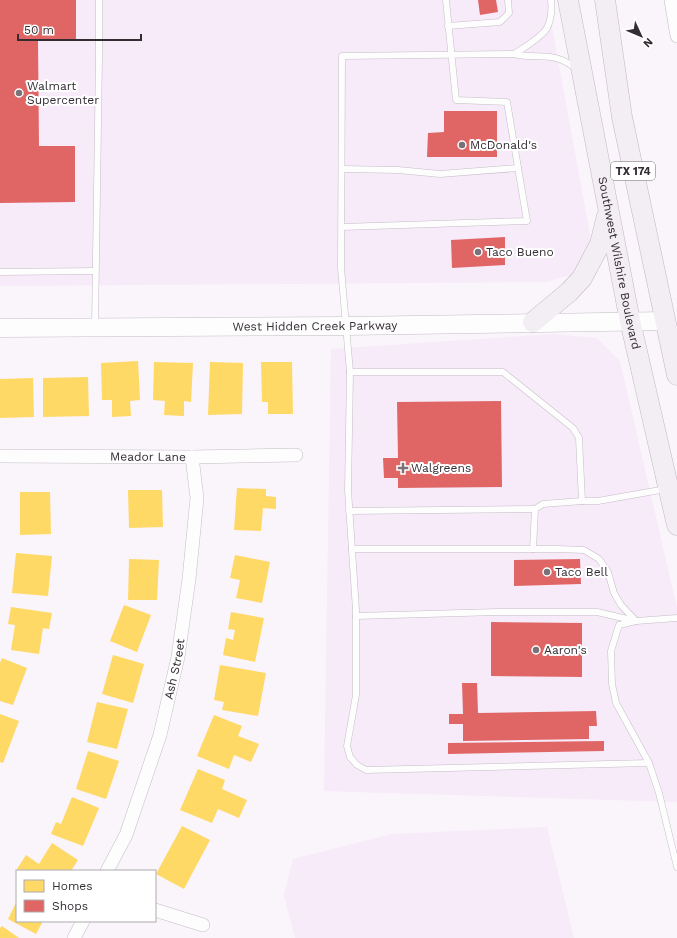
<svg xmlns="http://www.w3.org/2000/svg" width="677" height="938" font-family="'Work Sans',sans-serif">
	<style>
		.built { fill: #f7eaf9 }
		.homes { fill: #ffd966 }
		.shops { fill: #e06666 }
		.lines { fill: none; stroke-linecap: round; stroke-linejoin: round }
		.service-casing { stroke: #c3bec4; stroke-width: 7 }
		.minor-casing { stroke: #c3bec4; stroke-width: 14 }
		.secondary-casing { stroke: #c3bec4; stroke-width: 19 }
		.primary-casing { stroke: #c2b6c3; stroke-width: 21 }
		.service { stroke: #fefdfe; stroke-width: 6 }
		.minor { stroke: #fefdfe; stroke-width: 13 }
		.secondary { stroke: #fefdfe; stroke-width: 18 }
		.primary { stroke: #f3edf4; stroke-width: 20 }
		.poi-dot { fill: #797379; stroke: #fff; stroke-width: 1.5 }
		.labels { text-anchor: middle; dominant-baseline: central; stroke-width: 4; stroke-linejoin: round; paint-order: stroke }
		.shield { fill: #fff; stroke: #706c70; stroke-width: 1 }
		.shield-label { font-size: 11px; font-weight: bold; fill: #332d33 }
		.poi-label { font-size: 12px; fill: #332d33; stroke: #fff; text-anchor: start }
		.street-label { font-size: 12px; fill: #332d33; stroke: #fff }
	</style>
	<rect width="100%" height="100%" fill="#faf4fb"/>
	<!-- built -->
	<g class="built">
		<polygon points="0,0 547,0 591,240 586,258 570,275 546,282 0,286"/>
		<polygon points="553,334 597,338 620,361 677,608 677,802 324,791 331,349"/>
		<polygon points="547,827 574,938 295,938 284,895 293,859 392,834"/>
	</g>
	<!-- homes -->
	<g class="homes">
		<polygon points="138,361 140,400 130,401 131,416 112,417 112,400 102,400 101,363"/>
		<polygon points="154,362 193,363 191,402 184,401 184,416 164,415 165,401 153,400"/>
		<polygon points="210,362 243,363 242,414 208,415"/>
		<polygon points="261,362 292,362 293,414 268,414 268,402 262,402"/>
		<polygon points="88,377 89,416 43,417 43,378"/>
		<polygon points="33,378 34,417 0,418 0,379"/>
		<polygon points="237,488 266,489 266,496 276,497 276,509 263,508 261,531 234,530"/>
		<polygon points="128,490 162,490 163,527 129,528"/>
		<polygon points="20,492 50,492 51,534 20,535"/>
		<polygon points="16,553 52,556 48,596 12,593"/>
		<polygon points="235,555 270,562 262,603 236,598 240,580 230,578"/>
		<polygon points="129,559 159,560 157,600 128,600"/>
		<polygon points="124,605 151,615 137,652 110,641"/>
		<polygon points="11,607 52,613 49,629 43,628 39,654 11,650 15,625 8,624"/>
		<polygon points="231,612 264,618 255,662 223,655 226,638 233,640 235,630 228,629"/>
		<polygon points="113,655 144,664 133,703 102,694"/>
		<polygon points="2,658 27,668 13,705 0,701 0,663"/>
		<polygon points="220,665 266,673 258,716 222,710 224,702 214,700"/>
		<polygon points="97,702 128,709 117,749 87,742"/>
		<polygon points="0,714 19,721 3,763 0,762"/>
		<polygon points="214,715 242,726 238,736 259,744 251,762 234,755 229,769 197,756"/>
		<polygon points="88,751 119,761 106,799 76,789"/>
		<polygon points="198,769 225,780 222,789 247,800 239,818 218,809 212,823 180,810"/>
		<polygon points="72,797 99,808 83,846 51,834 56,822 61,824"/>
		<polygon points="182,826 210,840 184,889 156,874"/>
		<polygon points="52,843 78,860 71,871 19,871 17,869 26,855 39,864"/>
		<polygon points="17,901 17,921 43,921 36,934 8,919"/>
		<polygon points="2,926 19,938 0,938 0,928"/>
	</g>
	<!-- shops -->
	<g class="shops">
		<polygon points="0,0 76,0 76,40 38,40 39,146 75,146 75,202 0,203"/>
		<polygon points="478,0 496,0 498,12 480,15"/>
		<polygon points="444,111 497,111 497,157 427,157 428,133 444,132"/>
		<polygon points="505,237 505,265 452,268 451,240"/>
		<polygon points="501,401 502,487 398,488 398,478 384,478 383,458 398,458 397,402"/>
		<polygon points="580,559 581,584 514,586 514,560"/>
		<polygon points="491,622 582,623 582,677 491,676"/>
		<polygon points="462,683 477,683 478,713 596,711 597,726 589,726 589,739 463,741 463,724 449,724 449,714 463,714"/>
		<polygon points="604,741 604,751 448,754 448,743"/>
	</g>
	<g class="lines">
		<!-- service casing -->
		<g class="service-casing">
			<g id="service">
				<polyline points="448,26 500,22 509,13 508,0"/>
				<path d="M514,54C522,49 542,37 547,28C551,20 552,9 551,0"/>
				<path d="M576,69C554,50 538,60 514,54L342,56L341,268L350,372H503L573,428L579,438L582,501H598L666,489"/>
				<polyline points="342,169 398,170 440,174 518,168"/>
				<polyline points="342,227 527,221 507,102 456,100 446,0"/>
				<polyline points="0,272 95,271"/>
				<polyline points="95,326 99,57 99,0"/>
				<polyline points="350,372 348,490 356,610 356,695 347,746 350,757 357,765 366,770 649,763 659,793 677,867"/>
				<polyline points="349,511 535,509"/>
				<polyline points="352,549 558,549 584,550 599,559 608,572 614,593 621,605 636,621"/>
				<polyline points="533,549 535,509 543,504 582,501"/>
				<polyline points="356,616 497,612 597,612 636,621"/>
				<polyline points="649,763 616,703 612,684 611,651 619,625 636,621 677,618"/>
			</g>
		</g>
		<!-- minor casing -->
		<g class="minor-casing">
			<g id="minor">
				<polyline points="671,0 677,36"/>
				<path id="s1" d="M0,456L192,457L296,455"/>
				<path id="s2" d="M107,871L126,835L160,735L178,657L189,579L197,498L192,457"/>
				<polyline points="155,910 203,925"/>
				<polyline points="74,938 83,921"/>
			</g>
		</g>
		<!-- secondary casing -->
		<g class="secondary-casing">
			<g id="secondary">
				<path id="s3" d="M0,328L347,326L665,321"/>
			</g>
		</g>
		<!-- primary casing -->
		<g class="primary-casing">
			<g id="primary">
				<path id="s4" d="M568,0L630,321L677,525"/>
				<polyline points="605,0 622,117 677,375"/>
				<polyline points="533,322 569,292 582,278 600,244 607,216"/>
			</g>
		</g>
		<!-- service -->
		<use href="#service" class="service"/>
		<!-- minor -->
		<use href="#minor" class="minor"/>
		<!-- secondary -->
		<use href="#secondary" class="secondary"/>
		<!-- primary -->
		<use href="#primary" class="primary"/>
	</g>
	<!-- markers -->
	<g class="poi-dot">
		<circle cx="19" cy="93" r="4"/>
		<circle cx="462" cy="145" r="4"/>
		<circle cx="478" cy="252" r="4"/>
		<path d="M401 462h4v4h4v4h-4v4h-4v-4h-4v-4h4z"/>
		<circle cx="547" cy="572" r="4"/>
		<circle cx="536" cy="650" r="4"/>
	</g>
	<g class="labels">
		<!-- shield labels -->
		<rect class="shield" x="611" y="162" width="44" height="18" rx="3"/>
		<g class="shield-label">
			<text x="633" y="171">TX 174</text>
		</g>
		<!-- poi labels -->
		<g class="poi-label">
			<text x="27" y="86">Walmart<tspan x="27" dy="14">Supercenter</tspan></text>
			<text x="470" y="145">McDonald's</text>
			<text x="486" y="252">Taco Bueno</text>
			<text x="411" y="468">Walgreens</text>
			<text x="555" y="572">Taco Bell</text>
			<text x="544" y="650">Aaron's</text>
		</g>
		<!-- street labels -->
		<g class="street-label">
			<text stroke="none"><textPath href="#s4" startOffset="268">Southwest Wilshire Boulevard</textPath></text>
			<text stroke="none"><textPath href="#s3" startOffset="315">West Hidden Creek Parkway</textPath></text>
			<text stroke="none"><textPath href="#s1" startOffset="148">Meador Lane</textPath></text>
			<text stroke="none"><textPath href="#s2" startOffset="214">Ash Street</textPath></text>
		</g>
	</g>
	<!-- legend -->
	<rect x="16" y="870" width="140" height="52" fill="#ffffff" stroke="#adabad"/>
	<rect x="24" y="880" width="20" height="12" fill="#ffd966" stroke="#adabad"/>
	<text x="52" y="890" font-size="12" fill="#332d33">Homes</text>
	<rect x="24" y="900" width="20" height="12" fill="#e06666" stroke="#adabad"/>
	<text x="52" y="910" font-size="12" fill="#332d33">Shops</text>
	<!-- north arrow -->
	<g transform="translate(641 36) rotate(134)" stroke="#ffffff" stroke-width="3" paint-order="stroke">
	<path d="M0-3L7 15L0 10L-7 15Z" fill="#332d33"/>
	<text y="-6" font-size="11" font-weight="bold" text-anchor="middle" fill="#332d33">N</text>
	</g>
	<!-- scale -->
	<path d="M18 34v6h123v-6" fill="none" stroke="#332d33" stroke-width="2"/>
	<text x="24" y="34" font-size="12" fill="#332d33" stroke="#ffffff" stroke-width="3" paint-order="stroke">50 m</text>
</svg>
